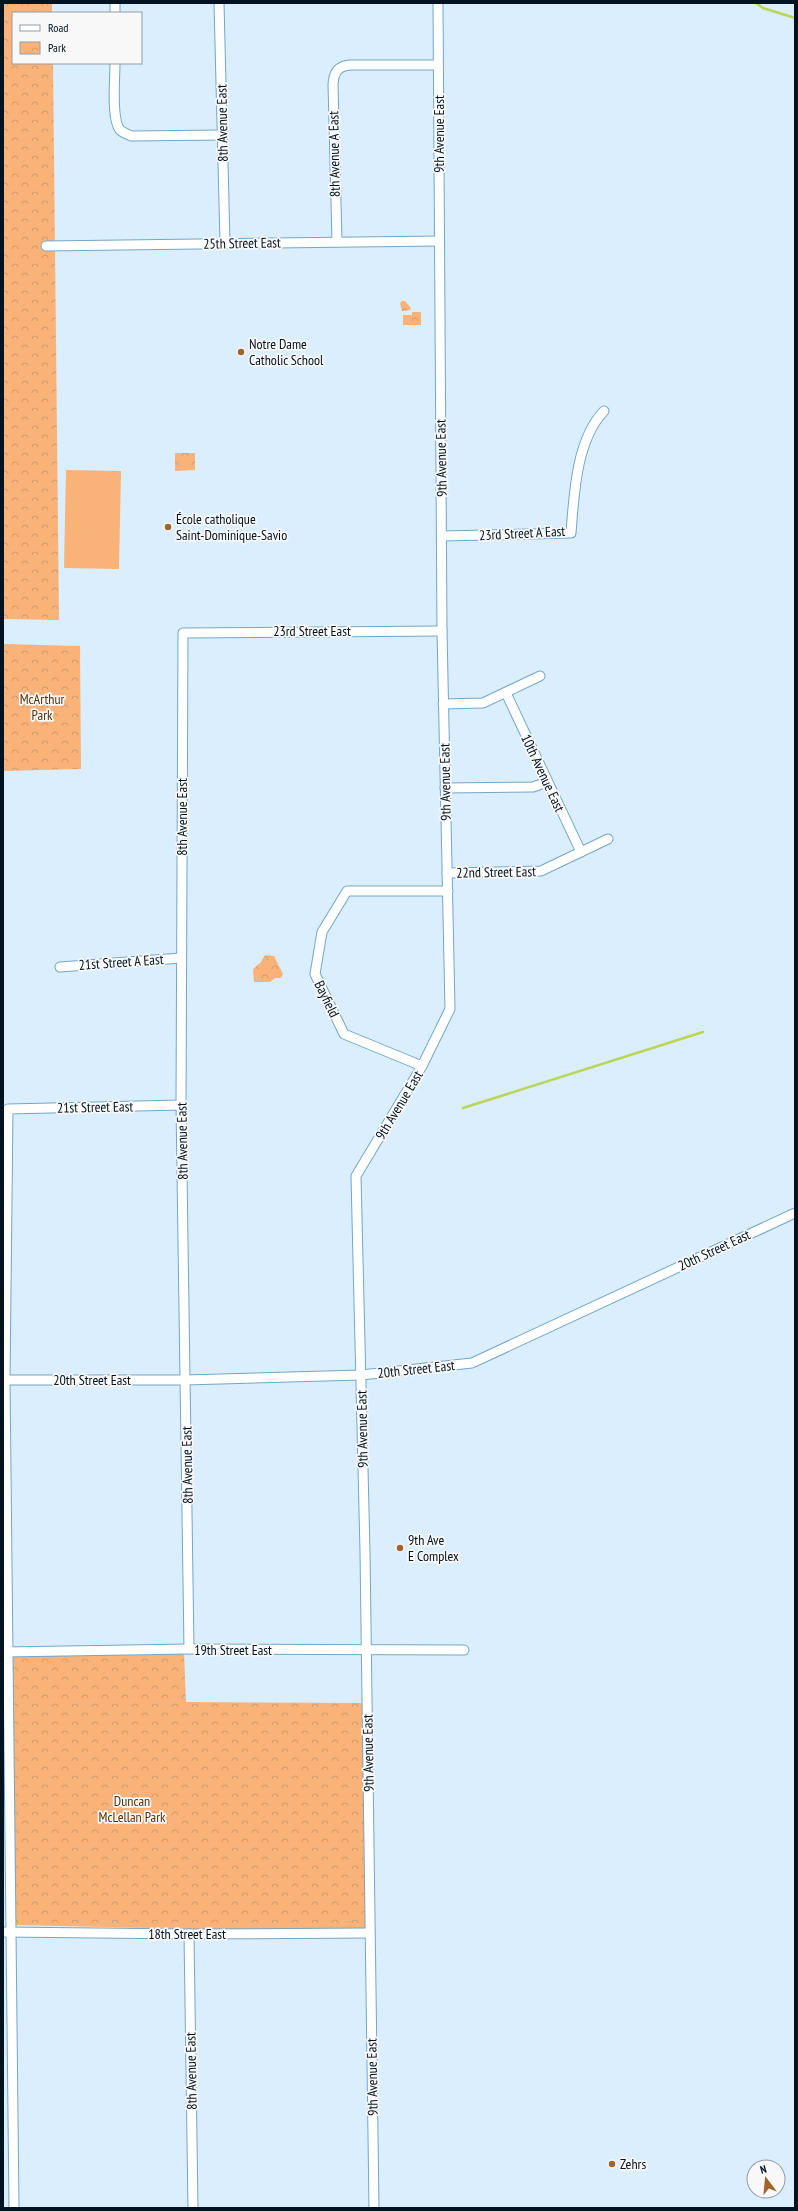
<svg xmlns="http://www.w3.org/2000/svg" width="798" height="2211" font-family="'PT Sans Narrow',sans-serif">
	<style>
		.grass { fill: #f9b379 }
		.park { fill: url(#park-crowns) }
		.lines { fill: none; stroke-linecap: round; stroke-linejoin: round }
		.stream { stroke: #bad654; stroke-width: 2.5 }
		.minor-casing { stroke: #73a6ca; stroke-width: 11 }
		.minor { stroke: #fff; stroke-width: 9 }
		.poi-dot { fill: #a16329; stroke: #f8f8f8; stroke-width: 1.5 }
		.labels { text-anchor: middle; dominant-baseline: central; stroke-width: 3.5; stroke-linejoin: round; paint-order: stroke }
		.street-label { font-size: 14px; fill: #011320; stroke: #f8f8f8 }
		.poi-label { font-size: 14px; fill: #011320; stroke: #f8f8f8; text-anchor: start }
		.park-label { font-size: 14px; fill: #573009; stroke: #f8f8f8 }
	</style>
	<defs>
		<pattern id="park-crowns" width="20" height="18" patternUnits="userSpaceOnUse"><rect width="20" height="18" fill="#f9b379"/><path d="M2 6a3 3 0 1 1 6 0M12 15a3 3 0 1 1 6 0" fill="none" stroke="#d49968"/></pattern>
	</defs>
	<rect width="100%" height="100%" fill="#daeefe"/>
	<!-- grass -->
	<polygon class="grass" points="66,470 121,471 119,569 64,568"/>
	<!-- park -->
	<g class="park">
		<polygon points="3,3 52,3 52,13 13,13 13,63 53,63 59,620 3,619"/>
		<polygon points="402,301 405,301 411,308 410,310 402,311 400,303"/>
		<polygon points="412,312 421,312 421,325 403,325 403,315 412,315"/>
		<polygon points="175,453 195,453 195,470 175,471"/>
		<polygon points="3,644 80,646 81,769 3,771"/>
		<polygon points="265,955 274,956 283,974 281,978 275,978 270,982 254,982 253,969 261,962"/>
		<polygon points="184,1653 186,1702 363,1703 367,1930 193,1929 15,1925 12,1655"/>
	</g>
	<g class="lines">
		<!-- stream -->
		<g class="stream">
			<polyline points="756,3 763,8 795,18"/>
			<polyline points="463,1108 703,1032"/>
		</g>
		<!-- minor casing -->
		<g class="minor-casing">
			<g id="minor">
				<polyline points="115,3 115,13"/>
				<polyline points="219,3 225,243"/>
				<path d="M115,63C115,79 111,119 120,130C123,133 128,134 131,136L223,135"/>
				<path d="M337,242L333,84C334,72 338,66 350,65H438"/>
				<polyline points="46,246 439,241"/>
				<path d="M442,536L571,533C574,495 576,440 604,411"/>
				<polyline points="506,693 581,852"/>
				<polyline points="443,704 483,703 540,676"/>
				<polyline points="445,788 533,787 547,782"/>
				<polyline points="447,873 541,871 608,839"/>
				<polyline points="60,967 181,958"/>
				<polyline points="422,1066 344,1034 315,974 322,932 347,891 448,891"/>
				<polyline points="3,1380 185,1380 361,1375 472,1363 795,1213"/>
				<polyline points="189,1649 181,1105 183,633 442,631"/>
				<polyline points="3,1652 189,1649 464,1650"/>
				<polyline points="3,1932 189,1934 370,1933"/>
				<polyline points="189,1934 193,2208"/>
				<polyline points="14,2208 5,1380 8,1109 181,1105"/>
				<polyline points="374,2208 365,1552 356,1176 422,1066 450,1009 442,631 438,3"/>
			</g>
		</g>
		<!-- minor -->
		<use href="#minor" class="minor"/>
	</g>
	<!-- markers -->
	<g class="poi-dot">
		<circle cx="241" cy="352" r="4"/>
		<circle cx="168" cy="527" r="4"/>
		<circle cx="400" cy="1548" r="4"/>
		<circle cx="612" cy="2164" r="4"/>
	</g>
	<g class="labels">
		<!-- street labels -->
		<g class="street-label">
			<text transform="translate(222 123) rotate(-91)">8th Avenue East</text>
			<text transform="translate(439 134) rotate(-90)">9th Avenue East</text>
			<text transform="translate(334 154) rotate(-91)">8th Avenue A East</text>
			<text transform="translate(242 243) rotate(-1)">25th Street East</text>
			<text transform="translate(441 458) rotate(-91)">9th Avenue East</text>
			<text transform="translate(522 533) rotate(-3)">23rd Street A East</text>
			<text x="312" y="631">23rd Street East</text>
			<text transform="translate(543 773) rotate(65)">10th Avenue East</text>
			<text transform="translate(445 782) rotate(-91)">9th Avenue East</text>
			<text transform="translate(182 817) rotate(-90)">8th Avenue East</text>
			<text transform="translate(496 872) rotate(-1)">22nd Street East</text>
			<text transform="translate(121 962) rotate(-4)">21st Street A East</text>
			<text transform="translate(327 999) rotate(64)">Bayfield</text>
			<text transform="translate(399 1105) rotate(-59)">9th Avenue East</text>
			<text transform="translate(95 1107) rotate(-1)">21st Street East</text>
			<text transform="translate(182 1141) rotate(-91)">8th Avenue East</text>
			<text transform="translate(714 1250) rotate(-25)">20th Street East</text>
			<text transform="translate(416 1369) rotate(-6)">20th Street East</text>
			<text x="92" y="1380">20th Street East</text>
			<text transform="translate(362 1429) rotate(-91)">9th Avenue East</text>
			<text transform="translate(187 1465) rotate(-91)">8th Avenue East</text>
			<text x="233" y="1650">19th Street East</text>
			<text transform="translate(368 1753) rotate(-91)">9th Avenue East</text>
			<text x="187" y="1934">18th Street East</text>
			<text transform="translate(191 2071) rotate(-91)">8th Avenue East</text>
			<text transform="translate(372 2077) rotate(-91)">9th Avenue East</text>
		</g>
		<!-- poi labels -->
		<g class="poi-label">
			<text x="249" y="344">Notre Dame<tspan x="249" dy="16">Catholic School</tspan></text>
			<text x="176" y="519">École catholique<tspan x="176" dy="16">Saint-Dominique-Savio</tspan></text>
			<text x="408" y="1540">9th Ave<tspan x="408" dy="16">E Complex</tspan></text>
			<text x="620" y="2164">Zehrs</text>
		</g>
		<!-- park labels -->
		<g class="park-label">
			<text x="42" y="699">McArthur<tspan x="42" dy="16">Park</tspan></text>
			<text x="132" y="1801">Duncan<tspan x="132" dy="16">McLellan Park</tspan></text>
		</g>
	</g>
	<!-- border -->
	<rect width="798" height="2211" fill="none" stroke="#011320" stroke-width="8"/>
	<!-- legend -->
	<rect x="12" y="12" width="130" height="52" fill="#f8f8f8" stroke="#959ca2"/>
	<rect x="20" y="25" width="20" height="6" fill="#ffffff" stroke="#959ca2"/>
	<text x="48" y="32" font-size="12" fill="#011320">Road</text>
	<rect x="20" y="42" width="20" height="12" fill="url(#park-crowns)" stroke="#959ca2"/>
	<text x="48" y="52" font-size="12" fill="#011320">Park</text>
	<!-- north arrow -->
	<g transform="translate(766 2179) rotate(344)"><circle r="19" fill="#f8f8f8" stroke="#959ca2"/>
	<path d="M0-3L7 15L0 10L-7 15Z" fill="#a16329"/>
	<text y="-6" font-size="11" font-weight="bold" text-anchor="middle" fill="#011320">N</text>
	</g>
</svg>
